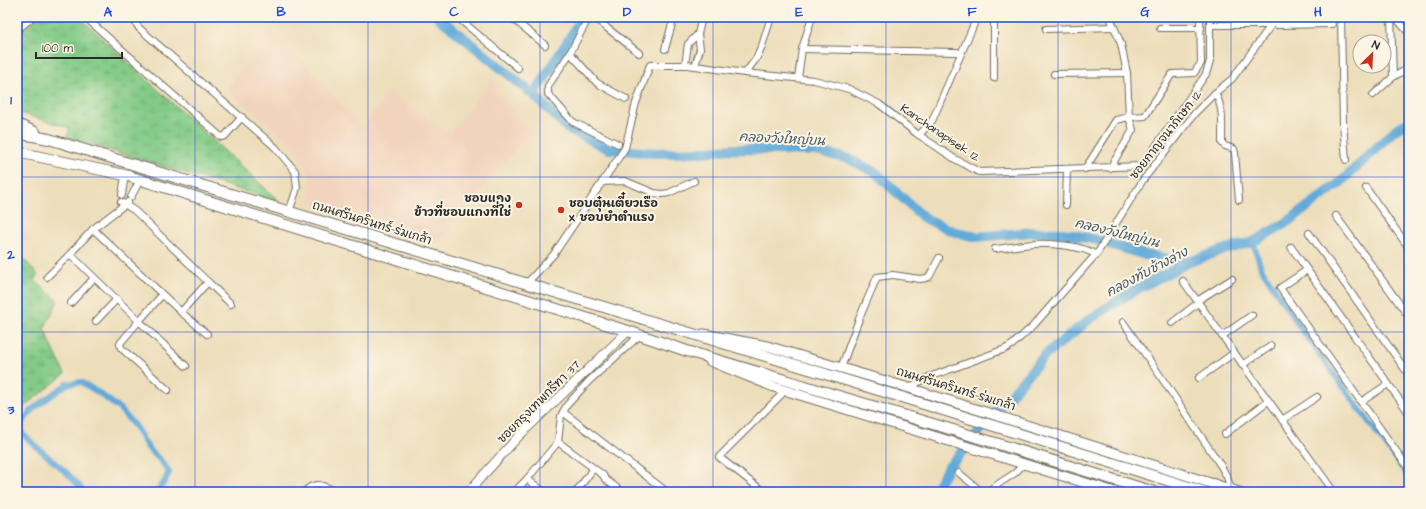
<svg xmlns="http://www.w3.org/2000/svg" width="1426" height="509" font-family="'Architects Daughter','Playpen Sans Thai',sans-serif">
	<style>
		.built { fill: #f2d4be }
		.wetland { fill: url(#wetland-marsh); stroke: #577b59 }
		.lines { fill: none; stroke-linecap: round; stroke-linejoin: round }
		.canal { stroke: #62aad9; stroke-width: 6 }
		.river { stroke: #62aad9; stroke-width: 10 }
		.minor-casing { stroke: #6f6a5d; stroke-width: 8 }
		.tertiary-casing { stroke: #6f6a5d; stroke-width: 10 }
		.secondary-casing { stroke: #6f6a5d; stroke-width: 11 }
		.primary-casing { stroke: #6f6a5d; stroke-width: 12 }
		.minor { stroke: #fff; stroke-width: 6 }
		.tertiary { stroke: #fff; stroke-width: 8 }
		.secondary { stroke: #fff; stroke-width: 9 }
		.primary { stroke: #fff; stroke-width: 10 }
		.grid { fill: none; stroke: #1d4ed8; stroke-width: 1; stroke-opacity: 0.55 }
		.poi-dot { fill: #c8321e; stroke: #fcf5e5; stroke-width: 1.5 }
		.labels { text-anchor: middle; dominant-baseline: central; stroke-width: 4; stroke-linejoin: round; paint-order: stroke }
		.street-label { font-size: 12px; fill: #2b2b2b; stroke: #fcf5e5 }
		.poi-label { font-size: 12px; font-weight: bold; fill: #2b2b2b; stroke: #fcf5e5; text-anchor: end }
		.water-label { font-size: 13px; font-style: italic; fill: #3e5768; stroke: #fcf5e5 }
		.neatline { fill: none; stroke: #1d4ed8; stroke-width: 1.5 }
		.grid-label { font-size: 13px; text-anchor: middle; font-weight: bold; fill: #1d4ed8 }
	</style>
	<defs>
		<pattern id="wetland-marsh" width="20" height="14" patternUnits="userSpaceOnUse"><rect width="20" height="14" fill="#83cb87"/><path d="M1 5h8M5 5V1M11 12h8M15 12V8" fill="none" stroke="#71ae75"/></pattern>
	</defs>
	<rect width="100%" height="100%" fill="#fcf5e5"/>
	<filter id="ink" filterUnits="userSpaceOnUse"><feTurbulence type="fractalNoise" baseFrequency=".025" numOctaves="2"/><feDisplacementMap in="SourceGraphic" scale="8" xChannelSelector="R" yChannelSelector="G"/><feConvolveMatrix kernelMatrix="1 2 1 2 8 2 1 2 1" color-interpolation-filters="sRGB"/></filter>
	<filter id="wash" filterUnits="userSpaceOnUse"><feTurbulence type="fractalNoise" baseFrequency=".012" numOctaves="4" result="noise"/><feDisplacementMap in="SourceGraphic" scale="16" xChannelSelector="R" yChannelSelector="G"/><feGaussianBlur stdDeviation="0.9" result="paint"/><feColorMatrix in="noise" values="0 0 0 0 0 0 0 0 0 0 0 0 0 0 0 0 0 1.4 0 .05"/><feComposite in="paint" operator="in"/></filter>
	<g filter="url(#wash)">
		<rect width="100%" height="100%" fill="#eddebb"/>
		<!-- built -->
		<polygon class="built" points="270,29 314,73 362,128 388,91 450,134 493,77 502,85 497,91 530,132 437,243 393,227 310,203 312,185 306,166 286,140 227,89"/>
		<!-- wetland -->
		<g class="wetland">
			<polygon points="38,17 79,17 280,202 67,137 70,128 17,112 17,34"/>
			<polygon points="17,251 38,275 34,280 58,301 44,329 65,374 17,412"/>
		</g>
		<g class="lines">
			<!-- canal -->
			<g class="canal">
				<polyline points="1253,242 1261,268 1304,333 1409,477"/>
				<polyline points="81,488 68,474 21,433 22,422 34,408 67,384 81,382 99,393 120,409 136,428 148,448 161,461 169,472 165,481 157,492"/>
			</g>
			<!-- river -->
			<g class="river">
				<polyline points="438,17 533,94 567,128 609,149 657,153 702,152 730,149 816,151 849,159 875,172 924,218 955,232 977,237 1032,232 1062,233 1093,239 1145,255 1189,262"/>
				<polyline points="533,94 542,82 583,17"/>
				<polyline points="934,492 947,469 1045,355 1090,319 1135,290 1189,262 1223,250 1253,242 1286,223 1341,182 1396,129 1409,122"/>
			</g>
		</g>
	</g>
	<g filter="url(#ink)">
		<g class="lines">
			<!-- minor casing -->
			<g class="minor-casing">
				<g id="minor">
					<polyline points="85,17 221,137 225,136 242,117"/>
					<polyline points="132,17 139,28 275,147 295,171 297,188 289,212"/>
					<polyline points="457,17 518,68"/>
					<polyline points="511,17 545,45"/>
					<polyline points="563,17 564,18"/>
					<polyline points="589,17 570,53 548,86 548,94 573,122 618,144"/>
					<polyline points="595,17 607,28 639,53"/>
					<polyline points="994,17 994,78"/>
					<polyline points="1110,17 1121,44 1127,73 1129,117 1145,116 1172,74 1194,73 1201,63 1200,17"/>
					<polyline points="1341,17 1343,124 1346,160"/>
					<polyline points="1391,17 1393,77"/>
					<polyline points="1395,17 1409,33"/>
					<polyline points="1211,25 1266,25"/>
					<polyline points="1277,25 1332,24"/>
					<polyline points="1160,28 1201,28"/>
					<polyline points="1046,29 1114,27"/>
					<polyline points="17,30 33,17"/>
					<polyline points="665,49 674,17"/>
					<polyline points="802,49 957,52"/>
					<polyline points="570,53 597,83 626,99"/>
					<polyline points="685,65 688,44 698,34"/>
					<polyline points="695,66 700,49 698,34 702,17"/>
					<polyline points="745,73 756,59 762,46 771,17"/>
					<polyline points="1054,74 1127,73"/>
					<polyline points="798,78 802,49 812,17"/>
					<path d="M1215,93C1224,108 1222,125 1222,143L1225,146L1234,149L1235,153L1239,200"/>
					<polyline points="1373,95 1393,77 1409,68"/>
					<polyline points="919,135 932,121 977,17"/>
					<polyline points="1085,169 1116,120 1129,117 1133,130 1110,168"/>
					<polyline points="602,182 625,181 654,193 662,194 669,193 694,181"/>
					<polyline points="1366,188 1409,248"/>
					<polyline points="122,195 125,175"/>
					<polyline points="131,197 140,180"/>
					<polyline points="121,202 135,211 208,282 181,312"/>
					<polyline points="128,202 93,229 181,312 207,334"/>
					<polyline points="1066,205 1067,169"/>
					<polyline points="1336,216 1409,317"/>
					<polyline points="1309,233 1409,375"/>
					<polyline points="1291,247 1409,413"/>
					<path d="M995,249C1008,248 1022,244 1035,244C1050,243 1085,246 1096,255"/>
					<polyline points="70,254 93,229"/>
					<polyline points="1307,270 1280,288 1409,469"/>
					<polyline points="47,277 70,254 139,321 162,295"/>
					<polyline points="1183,281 1334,492"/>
					<polyline points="208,282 231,304"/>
					<polyline points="527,283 554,254 625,148 636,103 650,65 688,65 745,73 814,80 849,89 879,104 916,133 955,159 979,172 1142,166 1206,74 1210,61 1210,17"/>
					<polyline points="1197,301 1232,279"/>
					<polyline points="71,303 94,278"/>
					<polyline points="96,321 117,299"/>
					<polyline points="1123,322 1161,377 1221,466 1227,477 1232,492"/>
					<polyline points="1172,323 1198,303"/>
					<polyline points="1222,336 1252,315"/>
					<polyline points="1242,365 1271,346"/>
					<polyline points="841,368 859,319 877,277 893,275 920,279 926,278 929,277 939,258"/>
					<polyline points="1199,378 1234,353"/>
					<polyline points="909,388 924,379 1005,349 1012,345 1034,325 1098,252 1143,180 1195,113 1215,93 1232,79 1277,17"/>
					<polyline points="168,390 121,348 120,344 122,341 139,321 186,366"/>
					<polyline points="1361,402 1388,384"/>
					<polyline points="563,412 667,492"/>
					<polyline points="1282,420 1317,397"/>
					<polyline points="1225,434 1268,401"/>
					<polyline points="959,473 982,492"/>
					<polyline points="527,479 544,492"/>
					<path d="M304,492C316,480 323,486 337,492"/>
					<polyline points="514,492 527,479 558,442"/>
					<polyline points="576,492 593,469"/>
					<polyline points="622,492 605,479 603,475 558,442 561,416 567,405 589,381 640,335"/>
					<polyline points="764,492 719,457 785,391"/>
					<polyline points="986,492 1015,473 1024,464"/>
				</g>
			</g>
			<!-- tertiary casing -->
			<g class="tertiary-casing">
				<polyline id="tertiary" points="468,492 517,438 628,331"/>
			</g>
			<!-- secondary casing -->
			<g class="secondary-casing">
				<g id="secondary">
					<polyline points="703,334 767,346 909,388 1239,492"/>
					<polyline points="710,361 774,387 1115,492"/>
				</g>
			</g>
			<!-- primary casing -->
			<g class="primary-casing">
				<g id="primary">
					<polyline points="17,124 35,132"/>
					<polyline points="17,133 49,139 898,396 1205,492"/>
					<polyline points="17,152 125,175 628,331 687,351 953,430 1154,492"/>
					<polyline points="1213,484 1231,492"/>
				</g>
			</g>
			<!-- minor -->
			<use href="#minor" class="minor"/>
			<!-- tertiary -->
			<use href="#tertiary" class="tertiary"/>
			<!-- secondary -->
			<use href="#secondary" class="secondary"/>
			<!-- primary -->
			<use href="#primary" class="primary"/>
		</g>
	</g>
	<!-- grid -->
	<path class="grid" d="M195,17V492M368,17V492M540,17V492M713,17V492M886,17V492M1058,17V492M1231,17V492M17,177H1409M17,332H1409"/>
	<!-- markers -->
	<g class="poi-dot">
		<circle cx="519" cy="205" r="4"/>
		<circle cx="561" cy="210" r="4"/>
	</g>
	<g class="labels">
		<!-- street labels -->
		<g class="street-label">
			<text transform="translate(940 133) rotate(34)">Kanchanapisek 12</text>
			<text transform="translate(1166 135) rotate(-52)">ซอยกาญจนาภิเษก 12</text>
			<text transform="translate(372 223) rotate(17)">ถนนศรีนครินทร์-ร่มเกล้า</text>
			<text transform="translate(956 389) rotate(17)">ถนนศรีนครินทร์-ร่มเกล้า</text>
			<text transform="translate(539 402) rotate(-45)">ซอยกรุงเทพกรีฑา 37</text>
		</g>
		<!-- poi labels -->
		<g class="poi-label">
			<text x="511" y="198">ชอบแกง<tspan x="511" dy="14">ข้าวที่ชอบแกงที่ใช่</tspan></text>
			<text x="569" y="203" text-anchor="start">ชอบตุ๋นเตี๋ยวเรือ<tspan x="569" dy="14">x ชอบยำตำแรง</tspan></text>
		</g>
		<!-- water labels -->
		<g class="water-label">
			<text transform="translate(782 139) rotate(3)">คลองวังใหญ่บน</text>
			<text transform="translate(1117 233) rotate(14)">คลองวังใหญ่บน</text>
			<text transform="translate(1147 272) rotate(-28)">คลองทับช้างล่าง</text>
		</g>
	</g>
	<!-- margin -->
	<rect width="1426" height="509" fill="none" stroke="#fcf5e5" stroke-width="44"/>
	<!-- north arrow -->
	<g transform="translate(1372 54) rotate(24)"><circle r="19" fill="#fcf5e5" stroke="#a8a49b"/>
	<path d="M0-3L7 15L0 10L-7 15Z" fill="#c8321e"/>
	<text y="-6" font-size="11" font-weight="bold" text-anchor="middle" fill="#2b2b2b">N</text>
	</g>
	<!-- scale -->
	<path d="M36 52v6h86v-6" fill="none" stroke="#2b2b2b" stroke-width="2"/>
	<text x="42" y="52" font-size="12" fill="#2b2b2b" stroke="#fcf5e5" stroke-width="3" paint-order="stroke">100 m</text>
	<rect x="22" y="22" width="1382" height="465" class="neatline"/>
	<g class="grid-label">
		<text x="108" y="16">A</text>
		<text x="281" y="16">B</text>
		<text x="454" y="16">C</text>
		<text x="627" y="16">D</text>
		<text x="799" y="16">E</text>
		<text x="972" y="16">F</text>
		<text x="1145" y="16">G</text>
		<text x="1318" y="16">H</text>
		<text x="11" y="104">1</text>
		<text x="11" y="259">2</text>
		<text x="11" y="414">3</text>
	</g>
</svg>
